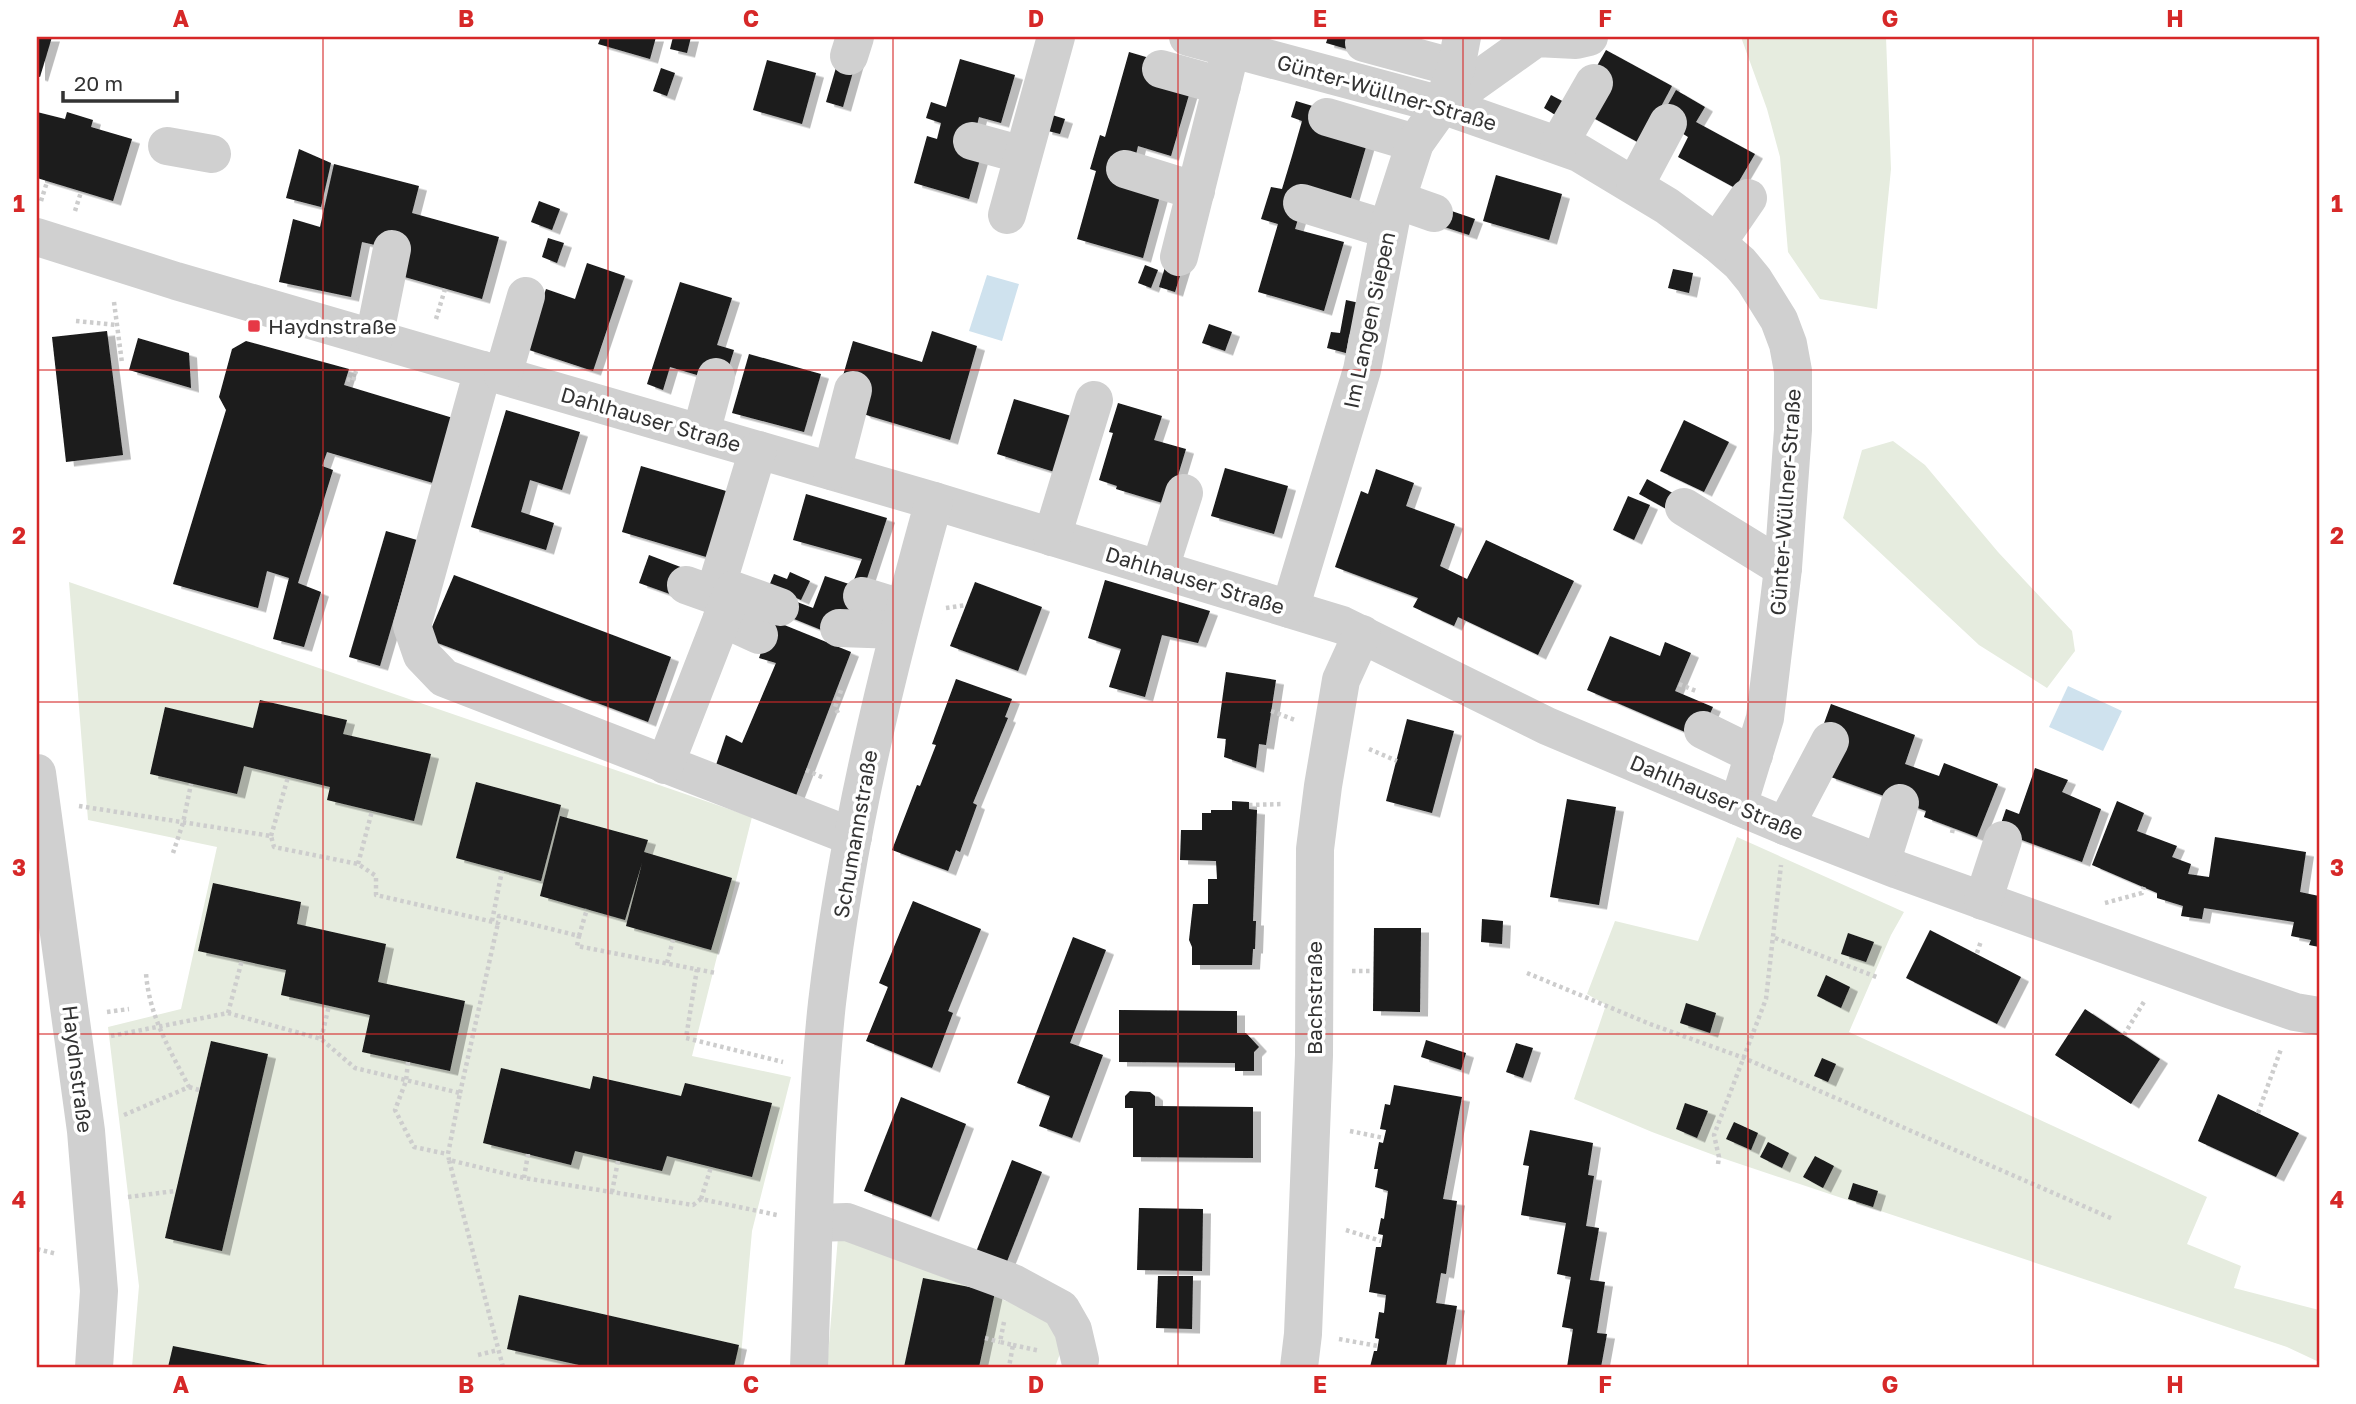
<svg xmlns="http://www.w3.org/2000/svg" width="2356" height="1404" font-family="'Golos Text',sans-serif">
	<style>
		.green { fill: #e6ecdf }
		.water { fill: #cfe2ee }
		.building { fill: #1a1a1a; filter: url(#shadow) }
		.lines { fill: none; stroke-linecap: round; stroke-linejoin: round }
		.path { stroke: #cdcdcd; stroke-width: 4.5; stroke-dasharray: 3.5 3.5; stroke-linecap: butt }
		.minor { stroke: #d0d0d0; stroke-width: 38 }
		.grid { fill: none; stroke: #d62828; stroke-width: 2; stroke-opacity: 0.55 }
		.poi-dot { fill: #e63946; stroke: #fff; stroke-width: 2.5 }
		.labels { text-anchor: middle; dominant-baseline: central; stroke-width: 7; stroke-linejoin: round; paint-order: stroke }
		.street-label { font-size: 21px; fill: #333; stroke: #fff }
		.poi-label { font-size: 21px; fill: #333; stroke: #fff; text-anchor: start }
		.neatline { fill: none; stroke: #d62828; stroke-width: 2.5 }
		.grid-label { font-size: 23px; text-anchor: middle; font-weight: bold; fill: #d62828 }
	</style>
	<defs>
		<filter id="shadow"><feDropShadow dx="8" dy="4.5" stdDeviation="0" flood-color="#0004"/></filter>
	</defs>
	<rect width="100%" height="100%" fill="#fff"/>
	<!-- green -->
	<g class="green">
		<polygon points="1741,37 1886,37 1891,169 1877,309 1820,299 1788,252 1780,157 1767,109"/>
		<polygon points="1893,441 1925,465 1998,552 2072,631 2075,651 2047,688 1979,645 1843,518 1862,450"/>
		<polygon points="69,582 752,817 692,1056 791,1077 752,1231 740,1367 132,1367 139,1286 108,1027 181,1009 217,847 88,820"/>
		<polygon points="1737,837 1904,912 1891,935 1849,1032 2207,1197 2187,1244 2241,1266 2234,1288 2319,1310 2319,1362 2287,1347 1719,1157 1652,1132 1574,1099 1606,1005 1587,994 1615,921 1698,941"/>
		<polygon points="838,1237 1051,1318 1061,1351 1055,1367 827,1367"/>
	</g>
	<!-- water -->
	<g class="water">
		<polygon points="987,275 1019,284 1002,341 969,331"/>
		<polygon points="2068,686 2122,711 2103,751 2049,727"/>
	</g>
	<!-- building -->
	<g class="building">
		<polygon points="37,37 52,37 40,77 37,76"/>
		<polygon points="601,37 656,37 650,59 598,44"/>
		<polygon points="673,37 691,37 687,53 670,49"/>
		<polygon points="1328,37 1365,37 1361,53 1326,43"/>
		<polygon points="1606,50 1672,86 1641,144 1586,114 1589,80"/>
		<polygon points="1129,52 1163,62 1191,88 1171,156 1138,146 1134,163 1162,189 1143,258 1077,239 1096,171 1090,169 1100,135 1105,137"/>
		<polygon points="840,54 857,58 843,107 826,102"/>
		<polygon points="960,59 1015,75 1001,123 979,117 975,133 982,152 969,199 914,183 927,136 937,139 941,123 926,118 931,102 946,107"/>
		<polygon points="767,60 816,73 802,124 753,110"/>
		<polygon points="661,68 675,73 667,96 653,91"/>
		<polygon points="1676,90 1705,107 1696,122 1755,154 1735,188 1678,157 1688,137 1660,119"/>
		<polygon points="1551,95 1564,102 1557,116 1544,108"/>
		<polygon points="1296,101 1329,111 1368,140 1348,208 1305,196 1295,229 1344,242 1324,311 1258,292 1278,224 1261,219 1271,187 1282,189 1292,156 1302,121 1291,117"/>
		<polygon points="37,112 65,119 67,112 93,120 91,127 132,139 113,201 37,178"/>
		<polygon points="1049,114 1065,119 1060,134 1044,130"/>
		<polygon points="299,149 331,163 321,207 286,198"/>
		<polygon points="334,164 419,186 412,213 499,237 482,299 394,274 401,251 362,242 351,297 279,282 293,219 320,227"/>
		<polygon points="1496,175 1562,194 1549,240 1483,221"/>
		<polygon points="539,201 560,209 552,230 531,222"/>
		<polygon points="1437,206 1475,219 1469,235 1432,223"/>
		<polygon points="548,238 564,243 557,263 542,257"/>
		<polygon points="1169,254 1185,259 1175,292 1159,287"/>
		<polygon points="587,263 625,276 593,371 526,349 546,289 575,299"/>
		<polygon points="1145,265 1158,270 1151,288 1138,283"/>
		<polygon points="1673,269 1693,273 1689,293 1668,288"/>
		<polygon points="680,282 732,298 717,345 734,350 725,379 707,378 670,367 663,390 647,384"/>
		<polygon points="1346,300 1364,304 1349,336 1346,353 1327,348 1331,332 1340,333"/>
		<polygon points="1209,324 1232,332 1225,351 1202,343"/>
		<polygon points="107,331 123,455 66,462 52,337"/>
		<polygon points="932,331 977,346 950,440 863,414 840,386 853,341 922,362"/>
		<polygon points="138,338 189,353 191,388 129,370"/>
		<polygon points="246,341 349,369 344,385 453,418 433,483 327,452 322,466 333,470 298,583 321,592 304,647 273,639 289,578 267,571 258,608 173,584 226,410 219,397 232,349"/>
		<polygon points="749,354 821,374 804,432 732,413"/>
		<polygon points="1014,399 1078,418 1061,474 997,454"/>
		<polygon points="1118,403 1162,416 1154,440 1186,449 1169,505 1116,489 1117,486 1099,480 1113,433 1109,432"/>
		<polygon points="506,410 580,432 562,490 530,480 521,512 554,523 546,550 471,527"/>
		<polygon points="1684,420 1729,442 1704,492 1660,471"/>
		<polygon points="641,466 733,493 713,559 622,532"/>
		<polygon points="1225,468 1288,486 1274,534 1211,516"/>
		<polygon points="1376,469 1414,483 1406,506 1455,524 1440,566 1467,579 1486,540 1574,581 1538,655 1458,617 1454,626 1413,607 1418,598 1335,567 1361,491 1368,494"/>
		<polygon points="1647,479 1687,501 1679,516 1639,494"/>
		<polygon points="806,494 887,518 852,624 836,636 777,612 784,597 813,608 825,576 852,585 862,559 793,540"/>
		<polygon points="1628,496 1650,505 1634,540 1613,530"/>
		<polygon points="386,531 417,540 380,666 349,657"/>
		<polygon points="649,555 691,571 681,598 639,583"/>
		<polygon points="790,572 810,581 801,600 769,586 774,574 787,579"/>
		<polygon points="454,575 671,657 648,722 427,639"/>
		<polygon points="1105,580 1210,611 1198,643 1162,635 1145,697 1109,687 1121,649 1088,638"/>
		<polygon points="975,582 1042,607 1018,671 950,646"/>
		<polygon points="772,620 851,652 792,806 713,774 726,735 742,743 776,663 759,658"/>
		<polygon points="1610,636 1660,656 1665,642 1691,653 1675,691 1713,707 1699,738 1587,690"/>
		<polygon points="1226,672 1276,680 1266,745 1259,744 1256,768 1224,757 1226,739 1217,738"/>
		<polygon points="956,679 1012,699 1005,717 1008,718 973,803 977,805 960,852 956,850 948,871 892,850 917,785 920,786 936,745 932,744"/>
		<polygon points="260,700 347,720 343,734 431,754 414,821 327,800 330,787 244,766 237,794 150,774 165,707 253,728"/>
		<polygon points="1831,704 1915,735 1905,764 1939,776 1944,763 1998,784 1977,837 1924,817 1926,811 1828,776 1819,737"/>
		<polygon points="1407,719 1454,731 1432,813 1386,801"/>
		<polygon points="2035,768 2068,780 2062,792 2101,809 2082,862 2011,836 1996,838 2006,809 2019,814"/>
		<polygon points="476,782 561,805 541,881 456,858"/>
		<polygon points="1567,799 1616,807 1599,905 1550,897"/>
		<polygon points="1232,801 1249,802 1249,809 1257,810 1253,921 1256,921 1255,949 1253,949 1252,965 1192,965 1192,947 1189,940 1193,904 1208,904 1208,879 1217,879 1216,861 1180,860 1181,830 1202,830 1202,813 1211,813 1211,810 1232,810"/>
		<polygon points="2117,801 2144,813 2137,831 2177,846 2172,857 2191,864 2188,874 2209,877 2215,837 2306,852 2300,892 2319,896 2317,908 2319,908 2319,947 2309,945 2311,940 2291,936 2294,922 2204,908 2202,919 2181,916 2183,906 2157,898 2157,893 2092,865"/>
		<polygon points="560,816 648,840 644,852 732,878 711,950 626,926 642,863 625,920 540,896"/>
		<polygon points="213,883 301,902 297,924 386,944 378,982 465,1001 450,1071 362,1052 370,1015 281,995 286,970 198,951"/>
		<polygon points="913,901 981,929 948,1011 953,1013 932,1068 866,1041 888,987 879,983"/>
		<polygon points="1482,919 1503,921 1502,944 1481,942"/>
		<polygon points="1374,928 1421,928 1420,1012 1373,1011"/>
		<polygon points="1930,930 2021,977 1997,1024 1906,978"/>
		<polygon points="1848,933 1874,942 1866,962 1841,954"/>
		<polygon points="1073,937 1106,950 1070,1043 1103,1055 1072,1138 1039,1126 1050,1096 1017,1083"/>
		<polygon points="1826,975 1850,987 1841,1008 1817,996"/>
		<polygon points="1686,1003 1716,1013 1710,1033 1680,1023"/>
		<polygon points="2085,1009 2160,1059 2131,1104 2055,1055"/>
		<polygon points="1119,1010 1237,1011 1237,1033 1246,1033 1259,1047 1254,1052 1254,1071 1235,1071 1235,1063 1119,1062"/>
		<polygon points="1426,1040 1466,1053 1461,1070 1421,1057"/>
		<polygon points="211,1041 268,1054 222,1251 165,1238"/>
		<polygon points="1516,1043 1533,1048 1523,1078 1506,1072"/>
		<polygon points="1822,1058 1836,1064 1828,1082 1814,1076"/>
		<polygon points="501,1068 590,1089 593,1076 681,1096 685,1083 772,1103 752,1177 667,1156 662,1171 575,1151 571,1165 483,1143"/>
		<polygon points="1394,1085 1462,1097 1443,1199 1457,1201 1446,1274 1441,1273 1436,1303 1457,1306 1446,1367 1370,1367 1374,1351 1377,1351 1379,1339 1375,1338 1379,1312 1384,1313 1386,1295 1369,1292 1376,1247 1381,1247 1383,1235 1378,1234 1381,1218 1384,1219 1388,1191 1375,1187 1378,1169 1374,1169 1379,1142 1383,1143 1386,1130 1380,1129 1385,1104 1390,1105"/>
		<polygon points="1130,1091 1150,1092 1155,1096 1155,1106 1253,1107 1253,1158 1133,1157 1133,1108 1125,1108 1125,1096"/>
		<polygon points="2218,1094 2299,1133 2276,1177 2198,1141"/>
		<polygon points="901,1097 966,1124 931,1217 864,1191"/>
		<polygon points="1685,1103 1708,1111 1697,1138 1676,1129"/>
		<polygon points="1734,1122 1758,1133 1751,1150 1726,1139"/>
		<polygon points="1530,1130 1593,1143 1588,1175 1594,1176 1586,1226 1599,1228 1590,1280 1605,1282 1597,1333 1607,1334 1601,1367 1567,1367 1573,1329 1562,1327 1571,1277 1557,1274 1566,1223 1521,1215 1529,1166 1523,1165"/>
		<polygon points="1768,1142 1789,1153 1782,1168 1760,1157"/>
		<polygon points="1815,1156 1834,1166 1823,1188 1803,1177"/>
		<polygon points="1012,1160 1042,1172 1006,1264 976,1252"/>
		<polygon points="1853,1183 1878,1191 1873,1207 1848,1199"/>
		<polygon points="1139,1208 1203,1209 1202,1271 1137,1270"/>
		<polygon points="1158,1276 1193,1276 1192,1329 1156,1328"/>
		<polygon points="923,1278 995,1292 979,1367 904,1367"/>
		<polygon points="519,1295 739,1345 734,1367 588,1367 507,1349"/>
		<polygon points="173,1346 273,1366 273,1367 168,1367"/>
	</g>
	<g class="lines">
		<!-- path -->
		<g class="path">
			<polyline points="41,201 47,182"/>
			<polyline points="75,211 81,192"/>
			<polyline points="114,302 122,363"/>
			<polyline points="436,319 445,289"/>
			<polyline points="76,321 117,325"/>
			<polyline points="347,379 353,381 356,371"/>
			<polyline points="946,608 966,605"/>
			<polyline points="1679,684 1696,691"/>
			<polyline points="1271,711 1295,720"/>
			<polyline points="838,713 835,707 842,688"/>
			<polyline points="1369,749 1397,761"/>
			<polyline points="806,770 824,778"/>
			<polyline points="1249,805 1283,804"/>
			<polyline points="79,806 271,836 274,847 358,864 376,876 376,895 498,923 499,916 579,936 577,946 716,973"/>
			<polyline points="1952,833 1953,828"/>
			<polyline points="271,836 288,777"/>
			<polyline points="173,853 183,823 191,784"/>
			<polyline points="358,864 372,811"/>
			<polyline points="2105,903 2142,893 2144,887"/>
			<polyline points="492,921 502,871"/>
			<polyline points="579,936 587,909"/>
			<polyline points="1775,938 1879,978"/>
			<polyline points="1977,953 1981,941"/>
			<polyline points="667,963 673,940"/>
			<polyline points="697,969 686,1038 783,1062"/>
			<polyline points="1352,971 1372,971"/>
			<polyline points="1527,973 1650,1024 1744,1058 2113,1219"/>
			<polyline points="107,1012 129,1009"/>
			<polyline points="228,1013 242,960"/>
			<polyline points="2124,1035 2145,1000"/>
			<polyline points="111,1036 228,1013 321,1039 355,1068 460,1093 448,1154 449,1160"/>
			<polyline points="321,1039 329,1006"/>
			<polyline points="408,1062 406,1081 395,1110 414,1147 447,1154"/>
			<polyline points="189,1087 199,1090"/>
			<polyline points="460,1093 498,923"/>
			<polyline points="2258,1113 2281,1049"/>
			<path d="M124,1115L189,1087C170,1050 149,1016 146,973"/>
			<polyline points="1350,1131 1384,1138"/>
			<polyline points="1718,1164 1719,1157 1714,1135 1766,999 1781,865"/>
			<polyline points="524,1178 528,1154"/>
			<polyline points="612,1192 618,1161"/>
			<polyline points="128,1197 175,1191"/>
			<polyline points="701,1199 711,1167"/>
			<polyline points="1346,1230 1381,1241"/>
			<polyline points="37,1249 57,1254"/>
			<polyline points="1004,1322 1000,1342 1013,1345 1009,1367"/>
			<polyline points="985,1338 1000,1342"/>
			<polyline points="1339,1339 1378,1346"/>
			<polyline points="1013,1345 1040,1351"/>
			<polyline points="478,1355 498,1350"/>
			<polyline points="503,1367 449,1160 524,1178 693,1205 701,1199 777,1215"/>
		</g>
		<!-- minor -->
		<g class="minor">
			<polyline points="1188,37 1442,105 1579,153 1667,206 1717,243 1740,263 1754,280 1779,320 1788,344 1793,371 1793,430 1783,568 1765,718 1738,806"/>
			<polyline points="1364,43 1456,68"/>
			<polyline points="849,56 855,37"/>
			<polyline points="1161,69 1222,86"/>
			<polyline points="1442,105 1536,38 1576,40 1589,37"/>
			<polyline points="1327,117 1415,143"/>
			<polyline points="972,141 1023,155"/>
			<polyline points="1559,144 1594,83"/>
			<polyline points="167,146 212,154"/>
			<polyline points="1125,169 1196,191"/>
			<polyline points="1635,185 1668,123"/>
			<polyline points="1397,200 1434,213"/>
			<polyline points="1302,203 1370,224"/>
			<polyline points="1007,215 1056,37"/>
			<polyline points="37,237 176,281 934,501 1342,625 1547,726 1785,826 1898,870 2231,990 2295,1012 2319,1016"/>
			<polyline points="1717,243 1748,198"/>
			<polyline points="1179,257 1234,37"/>
			<polyline points="374,338 392,249"/>
			<polyline points="483,370 412,626 422,655 444,678 853,837"/>
			<polyline points="503,375 526,296"/>
			<polyline points="701,433 716,377"/>
			<polyline points="832,471 853,390"/>
			<polyline points="1684,507 1783,568"/>
			<polyline points="1052,537 1094,400"/>
			<polyline points="1160,568 1184,493"/>
			<polyline points="686,585 714,595 758,450"/>
			<polyline points="862,596 904,609"/>
			<polyline points="1290,609 1362,370 1392,214 1415,143 1442,105 1456,68 1462,37"/>
			<polyline points="722,618 759,635"/>
			<polyline points="839,628 898,630"/>
			<polyline points="1703,730 1754,755"/>
			<polyline points="665,765 733,590 780,607"/>
			<polyline points="37,773 86,1131 99,1291 94,1367"/>
			<polyline points="1785,826 1830,741"/>
			<polyline points="1881,863 1900,803"/>
			<polyline points="1983,901 2003,840"/>
			<polyline points="815,1223 847,1222 1013,1283 1061,1309 1073,1330 1080,1360"/>
			<path d="M809,1367C814,1246 814,1123 827,1003C847,832 888,666 934,501"/>
			<polyline points="1299,1367 1303,1334 1314,1055 1315,849 1323,786 1341,680 1362,634"/>
		</g>
	</g>
	<!-- grid -->
	<path class="grid" d="M323,37V1367M608,37V1367M893,37V1367M1178,37V1367M1463,37V1367M1748,37V1367M2033,37V1367M37,370H2319M37,702H2319M37,1034H2319"/>
	<!-- markers -->
	<rect class="poi-dot" x="247" y="319" width="14" height="14" rx="3.5"/>
	<g class="labels">
		<!-- street labels -->
		<g class="street-label">
			<text transform="translate(1387 92) rotate(16)">Günter-Wüllner-Straße</text>
			<text transform="translate(1369 320) rotate(-78)">Im Langen Siepen</text>
			<text transform="translate(651 419) rotate(16)">Dahlhauser Straße</text>
			<text transform="translate(1785 502) rotate(-86)">Günter-Wüllner-Straße</text>
			<text transform="translate(1195 580) rotate(17)">Dahlhauser Straße</text>
			<text transform="translate(1717 797) rotate(23)">Dahlhauser Straße</text>
			<text transform="translate(855 834) rotate(-80)">Schumannstraße</text>
			<text transform="translate(1314 998) rotate(-90)">Bachstraße</text>
			<text transform="translate(78 1069) rotate(83)">Haydnstraße</text>
		</g>
		<!-- poi labels -->
		<g class="poi-label">
			<text x="268" y="326">Haydnstraße</text>
		</g>
	</g>
	<!-- border -->
	<rect width="2356" height="1404" fill="none" stroke="#ffffff" stroke-width="77"/>
	<!-- scale -->
	<path d="M63 91v10h114v-10" fill="none" stroke="#333333" stroke-width="3.5"/>
	<text x="74" y="91" font-size="21" fill="#333333" stroke="#ffffff" stroke-width="5" paint-order="stroke">20 m</text>
	<rect x="38" y="38" width="2280" height="1328" class="neatline"/>
	<g class="grid-label">
		<text x="181" y="27">A</text>
		<text x="466" y="27">B</text>
		<text x="751" y="27">C</text>
		<text x="1036" y="27">D</text>
		<text x="1320" y="27">E</text>
		<text x="1605" y="27">F</text>
		<text x="1890" y="27">G</text>
		<text x="2175" y="27">H</text>
		<text x="19" y="212">1</text>
		<text x="2337" y="212">1</text>
		<text x="19" y="544">2</text>
		<text x="2337" y="544">2</text>
		<text x="19" y="876">3</text>
		<text x="2337" y="876">3</text>
		<text x="19" y="1208">4</text>
		<text x="2337" y="1208">4</text>
		<text x="181" y="1393">A</text>
		<text x="466" y="1393">B</text>
		<text x="751" y="1393">C</text>
		<text x="1036" y="1393">D</text>
		<text x="1320" y="1393">E</text>
		<text x="1605" y="1393">F</text>
		<text x="1890" y="1393">G</text>
		<text x="2175" y="1393">H</text>
	</g>
</svg>
